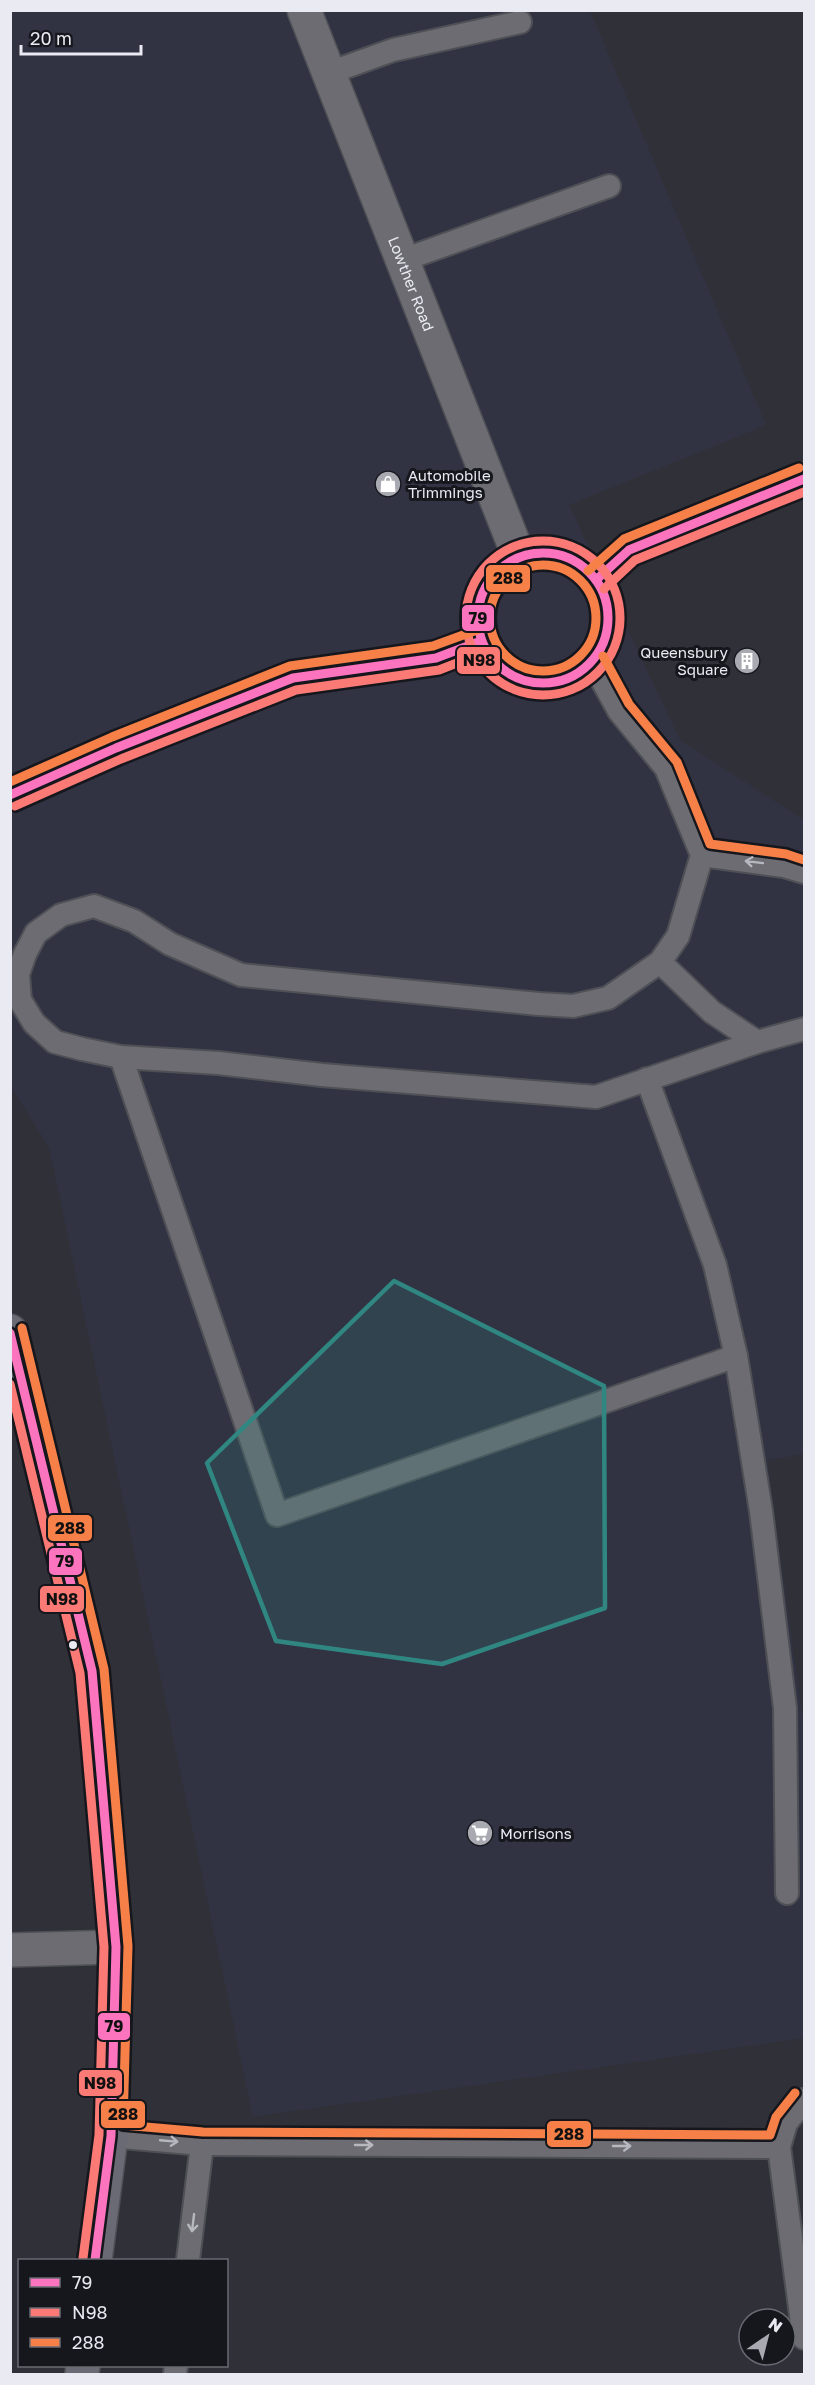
<svg xmlns="http://www.w3.org/2000/svg" width="815" height="2385" font-family="'Golos Text',sans-serif">
	<style>
		.built { fill: #313343 }
		.lines { fill: none; stroke-linecap: round; stroke-linejoin: round }
		.lane-casing { stroke: #4f5056; stroke-width: 26 }
		.street-casing { stroke: #4f5056; stroke-width: 36 }
		.secondary-casing { stroke: #4f5056; stroke-width: 36 }
		.primary-casing { stroke: #4f5056; stroke-width: 36 }
		.lane { stroke: #6c6c72; stroke-width: 22 }
		.street { stroke: #6c6c72; stroke-width: 33 }
		.secondary { stroke: #6c6c72; stroke-width: 33 }
		.primary { stroke: #696a74; stroke-width: 33 }
		.bus-1-casing { stroke: #16171d; stroke-width: 14 }
		.bus-2-casing { stroke: #16171d; stroke-width: 14 }
		.bus-3-casing { stroke: #16171d; stroke-width: 14 }
		.bus-1 { stroke: #fc73be; stroke-width: 9 }
		.bus-2 { stroke: #fc7a76; stroke-width: 9 }
		.bus-3 { stroke: #f78048; stroke-width: 9 }
		.oneway { stroke: #b7b8bf }
		.marked { fill: #308782; fill-opacity: 0.2; stroke: #308782; stroke-width: 4.5; stroke-linejoin: round }
		.bus-dot { fill: #e9eaf2; stroke: #16171d; stroke-width: 2 }
		.labels { text-anchor: middle; dominant-baseline: central; stroke-width: 6; stroke-linejoin: round; paint-order: stroke }
		.street-label { font-size: 15px; fill: #e9eaf2; stroke: #16171d }
		.poi-label { font-size: 15px; fill: #e9eaf2; stroke: #16171d; text-anchor: start }
		.line-badge { stroke: #16171d; stroke-width: 2 }
		.pale-badge-label { font-size: 16px; text-anchor: middle; font-weight: bold; fill: #111 }
	</style>
	<rect width="100%" height="100%" fill="#303138"/>
	<!-- built -->
	<polygon class="built" points="11,11 590,11 766,425 569,505 680,740 804,820 804,1454 767,1460 804,1728 804,2038 253,2117 49,1147 11,1087"/>
	<g class="lines">
		<!-- lane casing -->
		<g class="lane-casing">
			<g id="lane">
				<polyline points="329,73 393,50 520,22"/>
				<polyline points="403,260 609,186"/>
				<polyline points="592,662 619,711 666,768 702,855 678,936 660,962 608,998 573,1006 539,1004 241,975 170,944 134,921 94,906 61,915 36,933 25,954 18,974 20,1000 34,1023 55,1042 82,1049 121,1057 218,1063 322,1075 596,1097 757,1042 804,1029"/>
				<polyline points="702,855 784,866 804,872"/>
				<polyline points="660,962 712,1012 757,1042"/>
				<polyline points="121,1057 277,1515 736,1356"/>
				<polyline points="647,1079 715,1265 736,1356 761,1511 785,1708 787,1893"/>
				<polyline points="804,2100 786,2123 779,2147 804,2338"/>
				<polyline points="111,2136 202,2144 779,2147"/>
				<polyline points="188,2260 202,2144"/>
				<polyline points="175,2374 176,2366"/>
			</g>
		</g>
		<!-- street casing -->
		<g class="street-casing">
			<g id="street">
				<path id="s1" d="M304,10L519,557"/>
				<polyline points="10,1950 116,1947"/>
			</g>
		</g>
		<!-- secondary casing -->
		<g class="secondary-casing">
			<g id="secondary">
				<circle cx="543" cy="618" r="65"/>
				<polyline points="596,580 629,550 804,479"/>
				<polyline points="10,795 116,748 293,678 436,658 481,641"/>
			</g>
		</g>
		<!-- primary casing -->
		<g class="primary-casing">
			<g id="primary">
				<polyline points="10,1331 92,1671 116,1947 111,2136 95,2260"/>
				<polyline points="82,2374 83,2366"/>
			</g>
		</g>
		<!-- lane -->
		<use href="#lane" class="lane"/>
		<!-- street -->
		<use href="#street" class="street"/>
		<!-- secondary -->
		<use href="#secondary" class="secondary"/>
		<!-- primary -->
		<use href="#primary" class="primary"/>
		<!-- bus-1 casing -->
		<g class="bus-1-casing">
			<g id="bus-1">
				<circle cx="543" cy="618" r="65"/>
				<polyline points="596,580 629,550 804,479"/>
				<polyline points="10,795 116,748 293,678 436,658 481,641"/>
				<polyline points="10,1333 92,1671 116,1947 111,2136 95,2260"/>
			</g>
		</g>
		<!-- bus-2 casing -->
		<g class="bus-2-casing">
			<g id="bus-2">
				<circle cx="543" cy="618" r="77"/>
				<polyline points="604,589 635,560 804,492"/>
				<polyline points="15,806 121,759 296,690 439,670 485,652"/>
				<polyline points="10,1384 80,1673 104,1947 99,2135 83,2258"/>
			</g>
		</g>
		<!-- bus-3 casing -->
		<g class="bus-3-casing">
			<g id="bus-3">
				<circle cx="543" cy="618" r="53"/>
				<polyline points="588,571 624,539 799,468"/>
				<polyline points="603,656 629,704 677,762 710,844 786,854 804,860"/>
				<polyline points="10,782 112,737 290,666 433,646 477,630"/>
				<polyline points="22,1328 104,1669 128,1946 123,2125 203,2132 770,2135 776,2117 795,2093"/>
			</g>
		</g>
		<!-- bus-1 -->
		<use href="#bus-1" class="bus-1"/>
		<!-- bus-2 -->
		<use href="#bus-2" class="bus-2"/>
		<!-- bus-3 -->
		<use href="#bus-3" class="bus-3"/>
	</g>
	<!-- one-way arrows -->
	<defs><path id="oneway-shaft" d="M-6 0H5M1.5-3L5.5 0L1.5 3" fill="none" stroke-width="1.6" stroke-linecap="round" stroke-linejoin="round" transform="scale(1.5)"/></defs>
	<g class="oneway">
		<use href="#oneway-shaft" transform="translate(754 862) rotate(-173)"/>
		<use href="#oneway-shaft" transform="translate(169 2141) rotate(5)"/>
		<use href="#oneway-shaft" transform="translate(364 2145)"/>
		<use href="#oneway-shaft" transform="translate(622 2146)"/>
		<use href="#oneway-shaft" transform="translate(193 2223) rotate(97)"/>
	</g>
	<!-- marked area -->
	<path class="marked" d="M394,1281L604,1386L605,1608L442,1664L276,1641L207,1463Z"/>
	<!-- icons -->
	<defs>
		<g id="shop-disc" transform="scale(1.35)"><circle r="9.5" fill="#a8a9b1" stroke="#16171d"/><path d="M-5-2.5h2.3a2.7 3.5 0 0 1 5.4 0H5L5.5 6h-11ZM-1.5-2.5h3a1.5 2.3 0 0 0-3 0Z" fill="#fff"/></g>
		<g id="building-disc" transform="scale(1.35)"><circle r="9.5" fill="#a8a9b1" stroke="#16171d"/><path d="M-4-6H4V6H1V3H-1V6H-4ZM-2.5-4.3h1.7v1.8h-1.7ZM.8-4.3h1.7v1.8H.8ZM-2.5-1h1.7V.8h-1.7ZM.8-1h1.7V.8H.8Z" fill="#fff"/></g>
		<g id="supermarket-disc" transform="scale(1.35)"><circle r="9.5" fill="#a8a9b1" stroke="#16171d"/><path d="M-6-5.5h2.5l.6 2H6L4.5 2H-2.5L-4.4-4H-6ZM-1.5 3.2a1.3 1.3 0 1 0 .1 0ZM3 3.2a1.3 1.3 0 1 0 .1 0Z" fill="#fff"/></g>
	</defs>
	<g fill-rule="evenodd">
		<use href="#shop-disc" x="388" y="484"/>
		<use href="#building-disc" x="747" y="661"/>
		<use href="#supermarket-disc" x="480" y="1833"/>
	</g>
	<!-- markers -->
	<circle class="bus-dot" cx="73" cy="1645" r="5"/>
	<g class="labels">
		<!-- street labels -->
		<g class="street-label">
			<text stroke="none"><textPath href="#s1" startOffset="294">Lowther Road</textPath></text>
		</g>
		<!-- poi labels -->
		<g class="poi-label">
			<text x="408" y="475">Automobile<tspan x="408" dy="17">Trimmings</tspan></text>
			<text x="728" y="652" text-anchor="end">Queensbury<tspan x="728" dy="17">Square</tspan></text>
			<text x="500" y="1833">Morrisons</text>
		</g>
	</g>
	<g class="line-badge">
		<rect x="485" y="564" width="46" height="29" rx="6" fill="#f78048"/>
		<rect x="461" y="604" width="34" height="28" rx="6" fill="#fc73be"/>
		<rect x="456" y="646" width="45" height="29" rx="6" fill="#fc7a76"/>
		<rect x="47" y="1514" width="46" height="28" rx="6" fill="#f78048"/>
		<rect x="48" y="1547" width="35" height="29" rx="6" fill="#fc73be"/>
		<rect x="39" y="1585" width="46" height="28" rx="6" fill="#fc7a76"/>
		<rect x="97" y="2012" width="34" height="29" rx="6" fill="#fc73be"/>
		<rect x="78" y="2069" width="45" height="28" rx="6" fill="#fc7a76"/>
		<rect x="100" y="2100" width="46" height="29" rx="6" fill="#f78048"/>
		<rect x="546" y="2120" width="46" height="28" rx="6" fill="#f78048"/>
	</g>
	<g class="pale-badge-label">
		<text x="508" y="584">288</text>
		<text x="478" y="624">79</text>
		<text x="479" y="666">N98</text>
		<text x="70" y="1534">288</text>
		<text x="65" y="1567">79</text>
		<text x="62" y="1605">N98</text>
		<text x="114" y="2032">79</text>
		<text x="100" y="2089">N98</text>
		<text x="123" y="2120">288</text>
		<text x="569" y="2140">288</text>
	</g>
	<!-- border -->
	<rect width="815" height="2385" fill="none" stroke="#e9eaf2" stroke-width="24"/>
	<!-- legend -->
	<rect x="18" y="2259" width="210" height="108" fill="#16171d" stroke="#6a6b72" stroke-width="1.5"/>
	<rect x="30" y="2278" width="30" height="9" fill="#fc73be" stroke="#6a6b72" stroke-width="1.5"/>
	<text x="72" y="2289" font-size="18" fill="#e9eaf2">79</text>
	<rect x="30" y="2308" width="30" height="9" fill="#fc7a76" stroke="#6a6b72" stroke-width="1.5"/>
	<text x="72" y="2319" font-size="18" fill="#e9eaf2">N98</text>
	<rect x="30" y="2338" width="30" height="9" fill="#f78048" stroke="#6a6b72" stroke-width="1.5"/>
	<text x="72" y="2349" font-size="18" fill="#e9eaf2">288</text>
	<!-- north arrow -->
	<g transform="translate(767 2337) rotate(35)"><circle r="28" fill="#16171d" stroke="#6a6b72" stroke-width="1.5"/>
	<path d="M0-4.5L10 22L0 15L-10 22Z" fill="#a8a9b1"/>
	<text y="-9" font-size="16" font-weight="bold" text-anchor="middle" fill="#e9eaf2">N</text>
	</g>
	<!-- scale -->
	<path d="M21 45v9h120v-9" fill="none" stroke="#e9eaf2" stroke-width="3"/>
	<text x="30" y="45" font-size="18" fill="#e9eaf2" stroke="#16171d" stroke-width="4.5" paint-order="stroke">20 m</text>
</svg>
